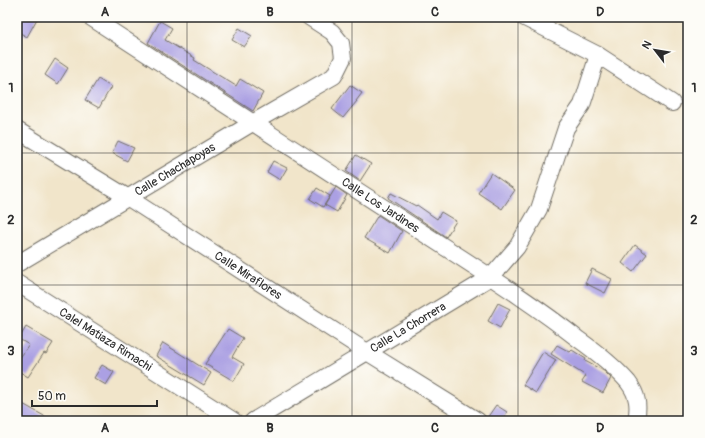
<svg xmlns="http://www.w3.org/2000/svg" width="705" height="438" font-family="Pangolin,sans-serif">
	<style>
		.building { fill: #aba0e3 }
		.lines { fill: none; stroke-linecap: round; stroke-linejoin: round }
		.street-casing { stroke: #706c63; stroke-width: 18 }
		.street { stroke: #fff; stroke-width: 16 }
		.grid { fill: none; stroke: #2b2b2b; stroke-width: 1; stroke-opacity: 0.55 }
		.labels { text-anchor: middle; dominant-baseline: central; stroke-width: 3; stroke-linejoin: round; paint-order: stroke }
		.street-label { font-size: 12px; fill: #2b2b2b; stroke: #fdfcf7 }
		.neatline { fill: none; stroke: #2b2b2b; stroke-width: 1.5 }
		.grid-label { font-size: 13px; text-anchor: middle; font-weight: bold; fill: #2b2b2b }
	</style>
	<rect width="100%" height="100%" fill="#fdfcf7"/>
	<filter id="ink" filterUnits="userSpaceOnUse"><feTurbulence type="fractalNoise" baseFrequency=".025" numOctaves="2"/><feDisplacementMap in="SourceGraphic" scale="8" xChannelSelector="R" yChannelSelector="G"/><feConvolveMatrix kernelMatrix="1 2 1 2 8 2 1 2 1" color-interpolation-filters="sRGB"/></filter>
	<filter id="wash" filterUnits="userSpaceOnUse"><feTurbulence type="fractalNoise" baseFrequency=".012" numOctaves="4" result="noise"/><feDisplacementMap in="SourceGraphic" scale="16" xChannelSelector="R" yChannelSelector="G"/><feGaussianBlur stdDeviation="0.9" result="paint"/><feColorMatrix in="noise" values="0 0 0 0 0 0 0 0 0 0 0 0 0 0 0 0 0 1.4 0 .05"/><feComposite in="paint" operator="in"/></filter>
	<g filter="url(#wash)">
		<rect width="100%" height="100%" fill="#f1e5ca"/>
		<g id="blocks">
			<!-- building -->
			<g class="building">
				<polygon points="22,17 38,17 27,37 17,31 17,26"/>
				<polygon points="160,21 172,28 165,40 195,58 194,60 236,86 240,79 263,93 253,111 148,43"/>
				<polygon points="239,28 252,36 244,47 232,40"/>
				<polygon points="55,59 68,68 58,84 45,75"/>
				<polygon points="98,79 111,87 99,108 85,100"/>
				<polygon points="350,85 362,93 356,101 357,101 343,118 332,109"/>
				<polygon points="118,141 134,148 127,161 112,153"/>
				<polygon points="356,155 371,164 360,181 346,171"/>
				<polygon points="273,161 287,168 280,180 267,172"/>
				<polygon points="491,173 515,190 502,209 478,193"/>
				<polygon points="336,187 347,195 337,212 325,205"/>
				<polygon points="317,188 330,196 323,207 310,199"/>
				<polygon points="391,193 416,206 417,205 437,219 441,212 456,221 446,237 388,198"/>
				<polygon points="378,215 402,231 390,253 364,238"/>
				<polygon points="635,245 647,254 633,272 622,263"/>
				<polygon points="592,269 612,279 605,293 585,283"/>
				<polygon points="498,303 510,309 500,328 488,321"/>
				<polygon points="26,327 53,343 46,354 44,353 28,377 17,370 17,362 29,345 19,339"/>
				<polygon points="228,329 243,338 232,357 244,364 234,381 205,364"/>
				<polygon points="163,343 211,373 204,385 156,356"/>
				<polygon points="557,345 570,352 572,350 586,359 585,361 604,371 611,378 603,393 582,382 586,376 551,354"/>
				<polygon points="543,352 556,360 536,393 523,385"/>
				<polygon points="102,365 114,372 106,385 94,378"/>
				<polygon points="21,403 53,421 26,421 17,416 17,411"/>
				<polygon points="496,405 507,412 502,421 487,421 487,418"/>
			</g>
		</g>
	</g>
	<g filter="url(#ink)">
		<use href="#blocks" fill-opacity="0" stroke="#706c63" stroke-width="1"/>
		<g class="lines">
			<!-- street casing -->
			<g class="street-casing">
				<g id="street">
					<path id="s1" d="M90,17C208,93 326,169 443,246C489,276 535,305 578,339C595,351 614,366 628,382C638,395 639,406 636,421"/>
					<polyline points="523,17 598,55 672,103"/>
					<path id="s2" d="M17,130L127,197L367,352L478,421"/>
					<path id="s3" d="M17,264L254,122L334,76L343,58L341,43L332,32L309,17"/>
					<path id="s4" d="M17,283L234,421"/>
					<path id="s5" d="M253,421L491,277L517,247L539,209L566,128L582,105L598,55"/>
				</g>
			</g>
			<!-- street -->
			<use href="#street" class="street"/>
		</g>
	</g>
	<!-- grid -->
	<path class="grid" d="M187,17V421M352,17V421M518,17V421M17,153H688M17,285H688"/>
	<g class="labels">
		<!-- street labels -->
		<g class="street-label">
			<text stroke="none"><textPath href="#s3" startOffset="184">Calle Chachapoyas</textPath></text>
			<text stroke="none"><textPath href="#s1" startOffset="346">Calle Los Jardines</textPath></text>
			<text stroke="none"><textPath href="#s2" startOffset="273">Calle Miraflores</textPath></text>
			<text stroke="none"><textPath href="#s5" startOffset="181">Calle La Chorrera</textPath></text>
			<text stroke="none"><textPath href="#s4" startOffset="105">Calel Matiaza Rimachi</textPath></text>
		</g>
	</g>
	<!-- margin -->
	<rect width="705" height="438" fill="none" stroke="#fdfcf7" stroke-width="44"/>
	<!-- north arrow -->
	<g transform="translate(655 50) rotate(301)" stroke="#fdfcf7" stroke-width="3" paint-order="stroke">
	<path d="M0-3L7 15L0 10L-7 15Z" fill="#2b2b2b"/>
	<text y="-6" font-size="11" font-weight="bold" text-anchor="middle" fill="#2b2b2b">N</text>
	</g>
	<!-- scale -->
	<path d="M32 400v6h125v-6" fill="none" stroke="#2b2b2b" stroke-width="2"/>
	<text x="38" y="400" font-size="12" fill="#2b2b2b" stroke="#fdfcf7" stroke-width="3" paint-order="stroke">50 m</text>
	<rect x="22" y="22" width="661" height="394" class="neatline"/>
	<g class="grid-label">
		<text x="105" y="16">A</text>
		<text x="270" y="16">B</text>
		<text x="435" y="16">C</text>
		<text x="600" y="16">D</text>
		<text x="11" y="92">1</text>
		<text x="694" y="92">1</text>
		<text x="11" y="224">2</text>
		<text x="694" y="224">2</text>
		<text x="11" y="355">3</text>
		<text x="694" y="355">3</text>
		<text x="105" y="432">A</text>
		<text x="270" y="432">B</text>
		<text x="435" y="432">C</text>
		<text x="600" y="432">D</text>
	</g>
</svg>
